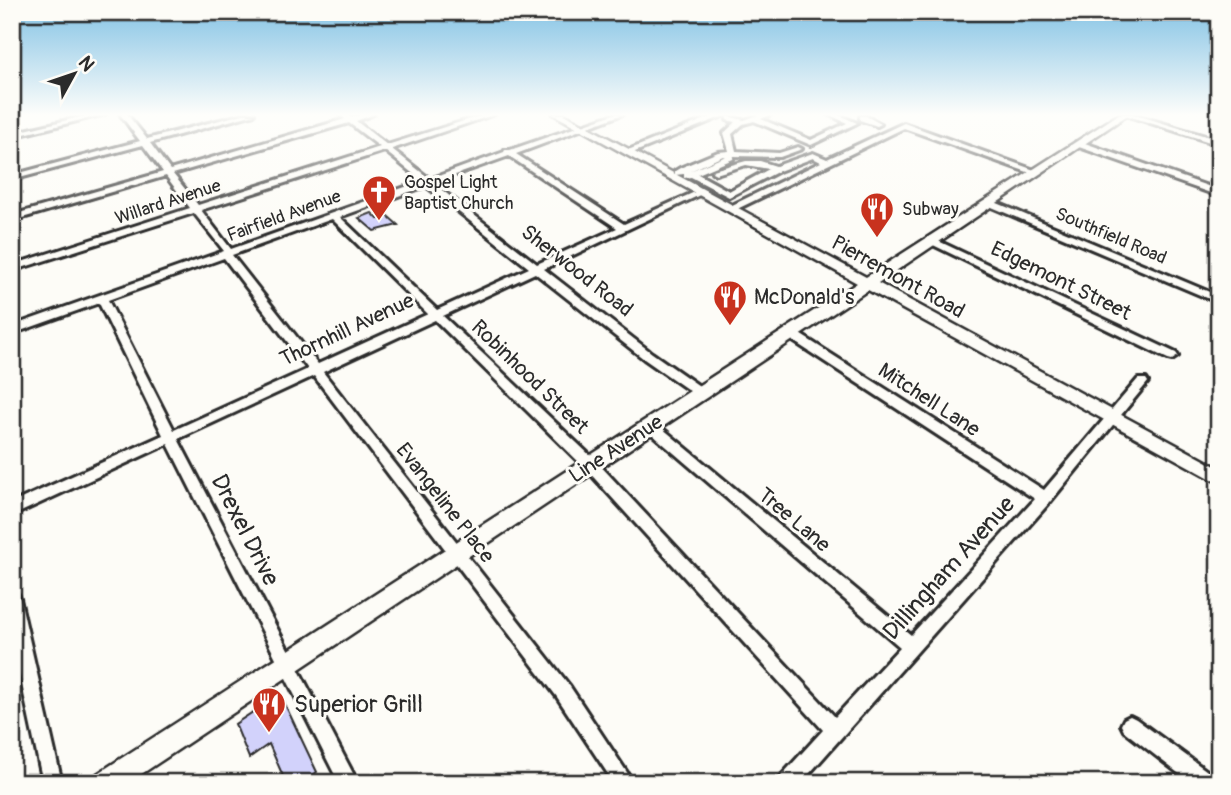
<svg xmlns="http://www.w3.org/2000/svg" width="1231" height="795" font-family="Pangolin,sans-serif">
	<style>
		.building { fill: #d2d2fb; stroke: #2b2b2b; stroke-width: 2 }
		.lines { fill: none; stroke-linecap: round; stroke-linejoin: round }
		.minor-casing { stroke: #2b2b2b; stroke-width: 6 }
		.major-casing { stroke: #2b2b2b; stroke-width: 5 }
		.minor { fill: #fdfcf7; fill-rule: evenodd }
		.major { fill: #fdfcf7; fill-rule: evenodd }
		.labels { text-anchor: middle; dominant-baseline: central; stroke-width: 6; stroke-linejoin: round; paint-order: stroke }
		.far-poi-label { font-size: 18px; fill: #2b2b2b; stroke: #fdfcf7; text-anchor: start }
		.far-street-label { font-size: 18px; fill: #2b2b2b; stroke: #fdfcf7 }
		.street-label { font-size: 21px; fill: #2b2b2b; stroke: #fdfcf7 }
		.poi-label { font-size: 21px; fill: #2b2b2b; stroke: #fdfcf7; text-anchor: start }
		.near-street-label { font-size: 24px; fill: #2b2b2b; stroke: #fdfcf7 }
		.near-poi-label { font-size: 24px; fill: #2b2b2b; stroke: #fdfcf7; text-anchor: start }
	</style>
	<rect width="100%" height="100%" fill="#fdfcf7"/>
	<filter id="ink" filterUnits="userSpaceOnUse"><feTurbulence type="fractalNoise" baseFrequency=".0143" numOctaves="2"/><feDisplacementMap in="SourceGraphic" scale="14" xChannelSelector="R" yChannelSelector="G"/><feConvolveMatrix kernelMatrix="1 2 1 2 8 2 1 2 1" color-interpolation-filters="sRGB"/></filter>
	<g filter="url(#ink)">
		<!-- building -->
		<g class="building">
			<polygon points="372,213 378,219 388,216 398,225 374,231 359,218"/>
			<polygon points="282,698 317,772 302,783 286,783 269,744 249,758 235,724 259,708 260,713"/>
		</g>
		<g class="lines">
			<!-- minor casing -->
			<g class="minor-casing">
				<g id="minor">
					<polygon points="93,114 105,114 12,137 12,133"/>
					<path d="M120,114H127L147,139L243,114H254L150,143L170,170L345,119L341,116L345,114L351,117L364,114H374L356,121L387,145L486,114H495L392,149L430,179L504,152L505,150H510L614,114H623L516,154L624,224L697,191L704,193L544,269L652,353L705,390L707,393L705,396H697L644,359L535,273L443,316L596,461L835,717L900,647L646,429L645,426L646,423H656L911,635L1035,499L787,337L785,334L787,331H795L1044,490L1138,379H1146L1148,382L1050,502L801,783H779L781,776L823,730L586,469L435,320L323,372L569,685L634,783H614L557,697L314,376L178,439L358,783H339L168,444L12,516V503L163,435L99,303L12,334V326L224,251L194,213L12,271V265L190,208L166,176L12,221V215L163,172L143,145L12,180V175L140,141ZM349,123L380,147L198,205L173,174ZM385,151L422,181L231,249L201,210ZM509,156L617,228L537,264L433,183ZM426,186L529,268L437,310L340,217ZM332,219L428,314L318,364L232,255ZM224,258L308,369L174,430L108,300Z"/>
					<polygon points="718,114 728,114 630,154 623,152"/>
					<path d="M761,114H771L761,119L811,140L847,123L828,114H837L857,123L811,145L754,121L743,124L732,134L736,151L779,153L798,147L802,149L780,157L734,156L733,159L698,174L729,191L769,169L746,165L716,174L712,172L713,170L746,161H760L776,166L813,153L827,159L904,123L1040,172L1033,174L904,128L731,212L727,209L728,207L821,162L813,158L779,171L729,197L691,177L684,178V174L675,175V171L680,168L718,152L729,151L724,133L736,122L727,120V116L744,120ZM723,156H726L690,171Z"/>
					<polygon points="1122,114 1133,114 1219,140 1219,145"/>
					<polygon points="860,116 866,116 881,124 877,126 860,120"/>
					<polygon points="1076,142 1082,142 1219,190 1219,196 1076,146"/>
					<polygon points="990,200 1219,296 1219,303 987,205 986,203"/>
					<polygon points="932,238 1176,353 1178,356 1172,360 1168,359 929,243 927,241"/>
					<polygon points="12,592 18,594 20,599 62,783 43,783 12,637"/>
					<polygon points="1130,716 1136,719 1214,776 1216,783 1191,783 1124,731 1121,725 1124,719"/>
				</g>
			</g>
			<!-- major casing -->
			<g class="major-casing">
				<polygon id="major" points="553,114 564,114 866,277 1119,114 1129,114 878,283 1219,468 1219,483 868,290 128,783 94,783 97,774 857,283"/>
			</g>
			<!-- minor -->
			<use href="#minor" class="minor"/>
			<!-- major -->
			<use href="#major" class="major"/>
		</g>
	</g>
	<!-- sky -->
	<linearGradient id="sky" x2="0" y2="1"><stop stop-color="#80c1e4"/><stop offset="0.51" stop-color="#fefefb"/><stop offset="1" stop-color="#fefefb" stop-opacity="0"/></linearGradient>
	<rect width="1231" height="225" fill="url(#sky)"/>
	<!-- icons -->
	<defs>
		<g id="church-pin" transform="scale(1.75)"><path d="M0 17L-7.5 6A9.5 9.5 0 1 1 7.5 6Z" fill="#c8321e" stroke="#fdfcf7"/><path d="M-1.2-6h2.4v3.5h3.3v2.4h-3.3V6h-2.4V-.1h-3.3v-2.4h3.3Z" fill="#fff"/></g>
		<g id="restaurant-pin" transform="scale(1.75)"><path d="M0 17L-7.5 6A9.5 9.5 0 1 1 7.5 6Z" fill="#c8321e" stroke="#fdfcf7"/><path d="M-5-6h1v4h1v-4h1v4h1v-4h1v5L-1.5 .5V6h-2V.5L-5-1ZM5-6V6H3V1.5H1.5Q1.5-4 5-6Z" fill="#fff"/></g>
	</defs>
	<g fill-rule="evenodd">
		<use href="#church-pin" x="379" y="192"/>
		<use href="#restaurant-pin" x="877" y="209"/>
		<use href="#restaurant-pin" x="730" y="297"/>
		<use href="#restaurant-pin" x="269" y="704"/>
	</g>
	<g class="labels">
		<!-- far-poi labels -->
		<g class="far-poi-label">
			<text x="404" y="182">Gospel Light<tspan x="404" dy="21">Baptist Church</tspan></text>
			<text x="902" y="209">Subway</text>
		</g>
		<!-- far-street labels -->
		<g class="far-street-label">
			<text transform="translate(168 202) rotate(-18)">Willard Avenue</text>
			<text transform="translate(284 216) rotate(-20)">Fairfield Avenue</text>
			<text transform="translate(1111 236) rotate(23)">Southfield Road</text>
		</g>
		<!-- street labels -->
		<g class="street-label">
			<text transform="translate(577 271) rotate(38)">Sherwood Road</text>
			<text transform="translate(898 277) rotate(29)">Pierremont Road</text>
			<text transform="translate(1061 281) rotate(26)">Edgemont Street</text>
			<text transform="translate(347 330) rotate(-25)">Thornhill Avenue</text>
			<text transform="translate(530 377) rotate(44)">Robinhood Street</text>
			<text transform="translate(929 400) rotate(33)">Mitchell Lane</text>
			<text transform="translate(616 449) rotate(-33)">Line Avenue</text>
			<text transform="translate(445 503) rotate(52)">Evangeline Place</text>
			<text transform="translate(794 520) rotate(40)">Tree Lane</text>
		</g>
		<!-- poi labels -->
		<g class="poi-label">
			<text x="754" y="297">McDonald's</text>
		</g>
		<!-- near-street labels -->
		<g class="near-street-label">
			<text transform="translate(245 530) rotate(63)">Drexel Drive</text>
			<text transform="translate(949 568) rotate(-48)">Dillingham Avenue</text>
		</g>
		<!-- near-poi labels -->
		<g class="near-poi-label">
			<text x="294" y="704">Superior Grill</text>
		</g>
	</g>
	<!-- margin -->
	<rect width="1231" height="795" fill="none" stroke="#fdfcf7" stroke-width="42"/>
	<rect x="21" y="21" width="1189" height="753" fill="none" stroke="#2b2b2b" stroke-width="2.5" filter="url(#ink)"/>
	<!-- north arrow -->
	<g transform="translate(74 74) rotate(50)" stroke="#fdfcf7" stroke-width="5" paint-order="stroke">
	<path d="M0-5L12 26L0 18L-12 26Z" fill="#2b2b2b"/>
	<text y="-10" font-size="19" font-weight="bold" text-anchor="middle" fill="#2b2b2b">N</text>
	</g>
</svg>
